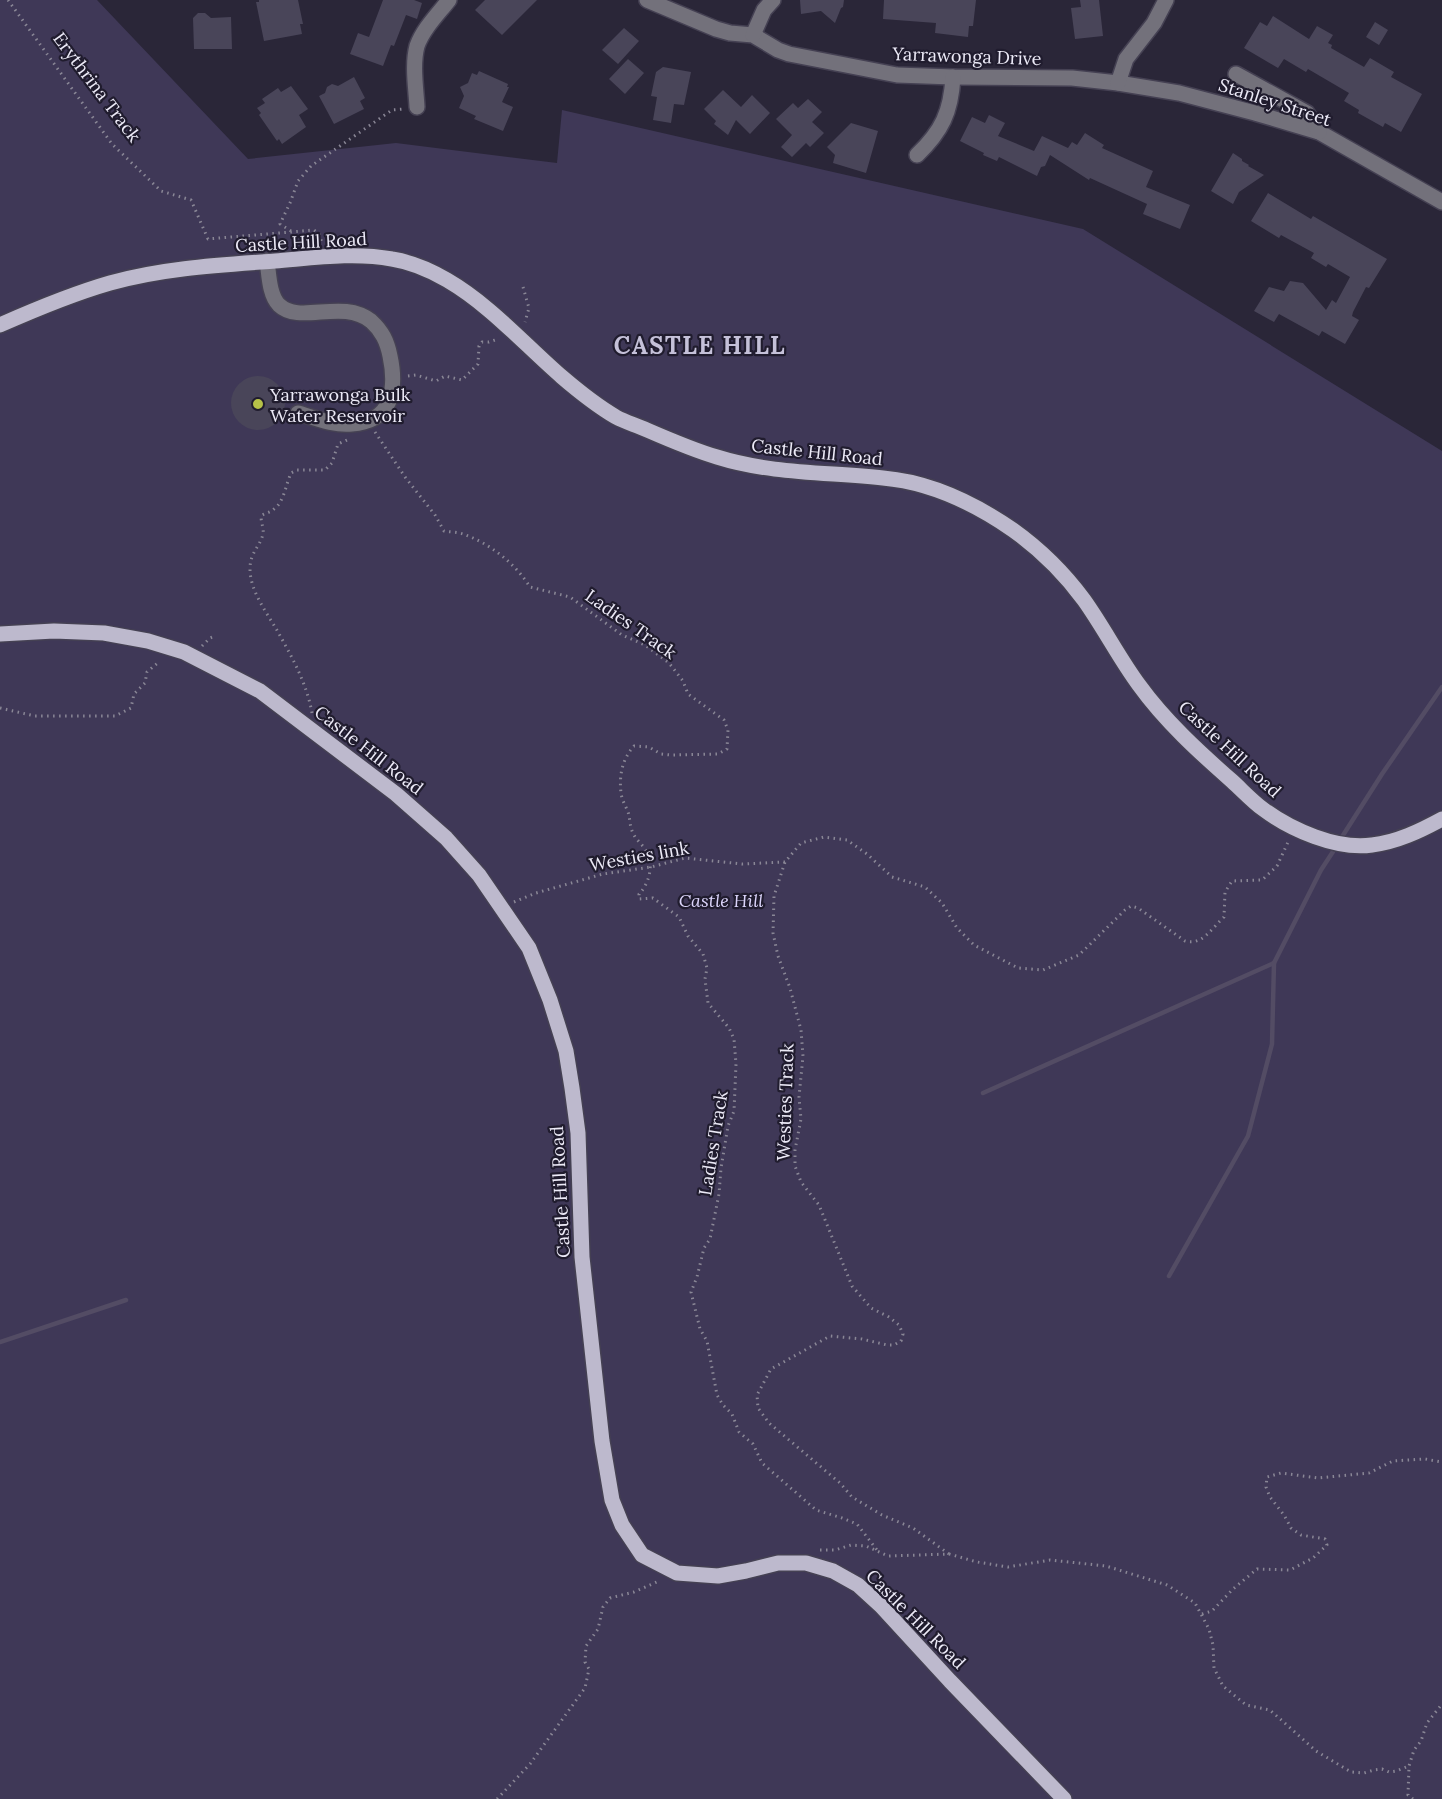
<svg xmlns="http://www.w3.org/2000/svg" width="1442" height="1799" font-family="Lora,serif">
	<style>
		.green { fill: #3f3857 }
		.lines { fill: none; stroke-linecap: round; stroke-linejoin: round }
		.stream { stroke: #534c64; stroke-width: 4.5 }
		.building { fill: #494559 }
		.minor-casing { stroke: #454153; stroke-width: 18 }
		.major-casing { stroke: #454153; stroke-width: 18 }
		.path { stroke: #8a8796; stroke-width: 3; stroke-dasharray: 1.5 4.5; stroke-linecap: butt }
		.minor { stroke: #73717b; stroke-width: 15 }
		.major { stroke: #bdb9cd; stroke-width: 15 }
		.poi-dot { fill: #b6c148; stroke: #201c2e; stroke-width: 2 }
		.labels { text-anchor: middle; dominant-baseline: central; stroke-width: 4.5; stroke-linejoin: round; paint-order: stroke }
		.street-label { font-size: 18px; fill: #eceaf7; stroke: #201c2e }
		.poi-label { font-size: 18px; fill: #eceaf7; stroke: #201c2e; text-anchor: start }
		.park-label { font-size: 18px; font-style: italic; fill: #dcd5fb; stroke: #201c2e }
		.district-label { font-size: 24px; font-weight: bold; letter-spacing: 1.5px; fill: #c5c1d9; stroke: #201c2e }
	</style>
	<rect width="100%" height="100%" fill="#2a2638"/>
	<!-- green -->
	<polygon class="green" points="0,0 97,0 248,159 396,143 557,163 562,110 1083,229 1442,451 1442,1799 0,1799"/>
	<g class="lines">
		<!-- stream -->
		<g class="stream">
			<polyline points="1340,840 1382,774 1442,687"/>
			<polyline points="983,1093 1274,963"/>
			<polyline points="1169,1276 1248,1136 1272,1044 1274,963 1321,870 1336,847"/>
			<polyline points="0,1342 126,1300"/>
		</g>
	</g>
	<!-- building -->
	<g class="building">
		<polygon points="259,0 298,0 303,24 300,24 302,34 264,41 256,2 259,2"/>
		<polygon points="383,0 414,0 422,3 417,19 406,15 394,46 391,45 383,66 350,54 358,33 369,37"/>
		<polygon points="485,0 537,0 502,35 475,10"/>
		<polygon points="800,0 844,0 843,7 841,8 835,23 821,11 801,14"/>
		<polygon points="884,0 976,0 973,26 969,26 968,37 935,33 936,23 883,19"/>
		<polygon points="1080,0 1099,0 1103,36 1075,39 1071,8 1081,7"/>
		<polygon points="198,13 205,13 211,18 231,17 232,49 194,49 193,18"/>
		<polygon points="1273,16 1309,39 1317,26 1333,35 1328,43 1332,45 1331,48 1364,67 1370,58 1394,72 1391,77 1422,94 1401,132 1385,123 1383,127 1358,113 1359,110 1344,101 1349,93 1308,69 1306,72 1284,59 1278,68 1244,48 1260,22 1267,26"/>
		<polygon points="1375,22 1388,30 1379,45 1366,37"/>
		<polygon points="624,28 639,41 618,64 602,50"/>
		<polygon points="628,59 644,73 625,94 609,79"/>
		<polygon points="663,67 691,72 684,105 674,104 671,123 653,120 657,97 651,96 656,72"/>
		<polygon points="479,71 508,84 507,87 509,87 502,102 513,107 503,131 474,119 476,116 459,108 464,96 460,87 468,83 472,73 477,75"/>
		<polygon points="354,77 365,98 360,101 364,109 334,124 319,96 325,93 327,87 332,84 338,86"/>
		<polygon points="291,86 308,109 299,115 306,127 282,144 279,139 277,141 259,115 261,113 257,108 265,103 262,99 278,88 281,92"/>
		<polygon points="723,90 741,107 752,95 770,113 750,134 736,120 728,135 714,124 716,121 704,109"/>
		<polygon points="808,99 822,112 812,122 824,133 810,147 806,143 792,157 781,147 792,135 776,119 793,103 798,108"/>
		<polygon points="989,115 1005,123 998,136 1034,151 1042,136 1068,148 1072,142 1077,145 1085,133 1104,145 1102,148 1153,171 1146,187 1190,205 1180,229 1143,214 1147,204 1090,178 1089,180 1050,155 1045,166 1041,167 1037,176 999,157 997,161 983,155 984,153 960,141 972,117 985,123"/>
		<polygon points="851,123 878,131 866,173 833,163 835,155 827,147"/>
		<polygon points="1233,153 1242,159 1242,161 1249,165 1248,166 1264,175 1239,192 1233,204 1211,191"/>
		<polygon points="1268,193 1311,219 1313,216 1387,259 1369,288 1366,287 1353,312 1352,316 1359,320 1345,344 1322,331 1319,336 1279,314 1274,322 1254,311 1269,287 1284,291 1290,281 1303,283 1326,310 1332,300 1336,303 1350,277 1328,264 1326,267 1311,258 1314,253 1281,235 1279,238 1251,221"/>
		<circle cx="258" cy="403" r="27"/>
	</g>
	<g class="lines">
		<!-- minor casing -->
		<g class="minor-casing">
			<g id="minor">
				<polyline points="647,0 716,29 730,33 753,35 778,50 789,54 897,75 953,77 1072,78 1118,83 1179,93 1255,113 1319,132 1442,202"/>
				<polyline points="753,35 764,10 773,0"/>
				<polyline points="1236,74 1307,113 1319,132"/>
				<polyline points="1118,83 1126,59 1154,23 1166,0"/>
				<path d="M417,107C416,88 412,65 417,46C423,29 438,14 449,0"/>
				<path d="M917,155C942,131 951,112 953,77"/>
				<path d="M267,261C269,274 269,295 279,305C300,325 342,298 371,321C382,331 387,341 390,356C393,370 394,388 389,401C383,417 367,423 352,424C334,426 315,418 298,413"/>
			</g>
		</g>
		<!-- major casing -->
		<g class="major-casing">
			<g id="major">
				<path d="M0,325C36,309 72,294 110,283C163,268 220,265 275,261C313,258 354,252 392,259C411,262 430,270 447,280C490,305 524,344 562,377C576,389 599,407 616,417C625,422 636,425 647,430C670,440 693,450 717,457C771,474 827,472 883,478C930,482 974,503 1013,530C1041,550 1064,573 1084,600C1104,628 1119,658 1139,685C1165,721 1199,752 1232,781C1242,790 1252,801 1263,809C1291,830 1337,850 1372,845C1397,842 1420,831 1442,819"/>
				<polyline points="0,634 54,631 104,633 148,641 184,652 260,691 396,794 446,838 479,875 529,948 550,1000 566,1051 572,1088 578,1133 582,1257 602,1441 612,1500 622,1525 642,1555 677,1573 718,1576 746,1571 778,1563 806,1563 833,1571 858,1585 881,1606 950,1681 1064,1799"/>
			</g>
		</g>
		<!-- path -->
		<g class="path">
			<polyline points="8,0 112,144 161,191 191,200 208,239 314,230 319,234 322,243"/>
			<polyline points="291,231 280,224 290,203 298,181 311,166 392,110 403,109"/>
			<polyline points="523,287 529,308 525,322"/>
			<polyline points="408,376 416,375 436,381 445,376 462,380 478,364 479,346 482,342 489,342 498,339"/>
			<path d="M375,432L405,477L435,515L444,531C450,532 457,532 463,534C489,543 515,563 530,587L570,597L622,635L645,645L669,663L683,681L688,694L724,720L728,730L727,749L718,754L671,755L661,754L649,747L634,746C622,759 619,776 621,793C622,801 627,808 629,815C630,821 630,827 633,833C636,840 643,845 647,852C654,865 649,884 639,894V899L653,898L679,917L688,936L703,954L707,968L705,979L708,1003L729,1028L734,1039L736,1064L734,1111L728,1126L721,1168L719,1194L710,1239L704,1248L697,1277L691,1292L700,1329L707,1341L717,1395L723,1405L732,1414L739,1432L753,1444L762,1463L816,1510L842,1518L857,1524L877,1550"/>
			<polyline points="202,646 210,638 215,636"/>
			<polyline points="0,708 35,716 115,716 131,708 134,694 145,683 147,672 160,661"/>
			<path d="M312,713C307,684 292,657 278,632C267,613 250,591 250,569C250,552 260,547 263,534C264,528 261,523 261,516C265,513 270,513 274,509C284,502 286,484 291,473L297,470H325L332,463L338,444L347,440"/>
			<polyline points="514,902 536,893 603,874 651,867 685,858 742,864 785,862"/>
			<polyline points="820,1550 835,1550 851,1545 866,1546 888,1556 949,1554 977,1562 1008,1567 1050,1560 1106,1566 1167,1585 1195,1603 1209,1629 1213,1645 1214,1668 1223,1686 1246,1705 1270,1710 1316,1751 1351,1772 1364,1773 1374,1770 1382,1769 1389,1772 1396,1771 1409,1766"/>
			<path d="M949,1554L913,1528L882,1515L852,1497L840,1483L769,1423L758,1408L757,1395L771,1369L830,1336L862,1339L887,1345H894L901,1341L903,1334L899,1325L889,1317L871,1308L852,1286L819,1205L801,1182L795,1166V1150L801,1119L799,1097L803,1056L801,1030L790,988L778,956L773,933L774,896L785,862L801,843L824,837L847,840L867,854L892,877L925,887L942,903L957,928L974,945L1018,968L1043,970L1079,955L1125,910L1131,906L1138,908L1185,941C1202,946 1212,928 1224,917L1225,892L1232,881L1262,880L1277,866L1289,840"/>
			<polyline points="1202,1614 1212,1611 1233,1589 1257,1569 1290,1570 1313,1558 1327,1545 1325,1539 1301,1535 1291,1528 1284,1515 1270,1497 1266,1487 1267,1477 1281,1473 1318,1478 1369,1473 1393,1461 1425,1459 1442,1462"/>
			<polyline points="497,1799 530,1764 585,1688 589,1669 585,1662 586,1646 598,1629 603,1607 610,1598 634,1592 659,1581"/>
			<polyline points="1413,1799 1408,1795 1409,1766 1414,1750 1421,1741 1427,1723 1442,1704"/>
		</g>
		<!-- minor -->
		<use href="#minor" class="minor"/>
		<!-- major -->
		<use href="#major" class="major"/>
	</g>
	<!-- markers -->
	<circle class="poi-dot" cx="258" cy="404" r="6"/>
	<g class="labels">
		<!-- street labels -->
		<g class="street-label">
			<text transform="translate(967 56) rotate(2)">Yarrawonga Drive</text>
			<text transform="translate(97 87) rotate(53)">Erythrina Track</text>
			<text transform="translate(1275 102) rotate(18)">Stanley Street</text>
			<text transform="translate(301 242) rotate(-3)">Castle Hill Road</text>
			<text transform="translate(817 452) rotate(6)">Castle Hill Road</text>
			<text transform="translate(631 624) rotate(35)">Ladies Track</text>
			<text transform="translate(1230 749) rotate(43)">Castle Hill Road</text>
			<text transform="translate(369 750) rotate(38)">Castle Hill Road</text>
			<text transform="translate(639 856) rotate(-10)">Westies link</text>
			<text transform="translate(785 1102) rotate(-88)">Westies Track</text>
			<text transform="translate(713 1143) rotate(-81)">Ladies Track</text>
			<text transform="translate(560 1192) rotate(-93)">Castle Hill Road</text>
			<text transform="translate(916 1619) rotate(45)">Castle Hill Road</text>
		</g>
		<!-- poi labels -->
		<g class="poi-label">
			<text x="270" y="394">Yarrawonga Bulk<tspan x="270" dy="21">Water Reservoir</tspan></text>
		</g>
		<!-- park labels -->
		<g class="park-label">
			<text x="721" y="900">Castle Hill</text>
		</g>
		<!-- district labels -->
		<g class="district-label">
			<text x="700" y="345">CASTLE HILL</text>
		</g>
	</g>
</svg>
